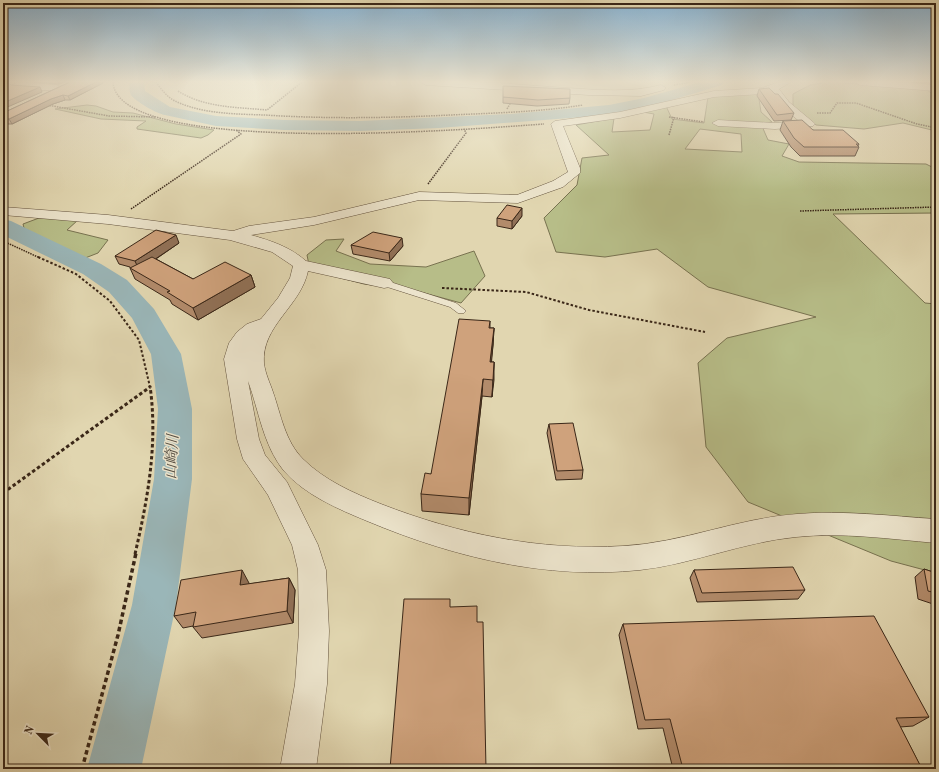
<svg xmlns="http://www.w3.org/2000/svg" width="939" height="772" font-family="'Old Standard TT','Noto Serif JP',serif">
	<style>
		.green { fill: #b7bd88; stroke: #787250; fill-rule: evenodd }
		.lines { fill: none; stroke-linecap: round; stroke-linejoin: round }
		.river { fill: #9ab6b8; fill-rule: evenodd }
		.lane-casing { stroke: #64533e; stroke-width: 1 }
		.street-casing { stroke: #64533e; stroke-width: 1 }
		.path-far3 { stroke: #3a2718; stroke-width: 1.5; stroke-dasharray: 1.5 1; stroke-linecap: butt }
		.path-far2 { stroke: #3a2718; stroke-width: 2; stroke-dasharray: 2.5 2; stroke-linecap: butt }
		.path-far1 { stroke: #3a2718; stroke-width: 3; stroke-dasharray: 3.5 2.5; stroke-linecap: butt }
		.path { stroke: #3a2718; stroke-width: 3.5; stroke-dasharray: 4.5 3; stroke-linecap: butt }
		.lane { fill: #ece4cc; fill-rule: evenodd }
		.street { fill: #ece4cc; fill-rule: evenodd }
		.wall { fill: #b28b6b; stroke: #3a2718 }
		.shaded-wall { fill: #917157; stroke: #3a2718 }
		.building { fill: #cfa27c; stroke: #3a2718 }
		.labels { text-anchor: middle; dominant-baseline: central; stroke-width: 3; stroke-linejoin: round; paint-order: stroke }
		.water-label { font-size: 15px; font-style: italic; fill: #524b40; stroke: #ece4cc }
	</style>
	<rect width="100%" height="100%" fill="#e1d6b0"/>
	<filter id="stains"><feTurbulence type="fractalNoise" baseFrequency=".005" numOctaves="4"/><feColorMatrix values="0 0 0 0 .2 0 0 0 0 .09 0 0 0 0 .02 0 0 0 .5 -.17"/></filter>
	<radialGradient id="worn" r=".72"><stop offset=".6" stop-color="#630" stop-opacity="0"/><stop offset="1" stop-color="#630" stop-opacity=".3"/></radialGradient>
	<!-- green -->
	<g class="green">
		<polygon points="830,82 926,89 936,97 936,131 903,123 864,129 816,125 793,106 793,94 810,85"/>
		<path d="M758,93L761,112L772,122L761,124L768,140L789,144L782,156L799,162L926,164L936,169V213L833,214L925,303L936,304V573L891,561L748,502L706,447L698,363L727,338L816,317L708,287L657,249L605,257L556,252L544,218L577,185L582,158L609,155L576,125L614,118L612,132L650,130L654,114L643,112L666,106L672,119L704,123L708,97ZM700,129L741,134L742,152L685,149Z"/>
		<polygon points="87,105 96,106 113,112 133,113 176,124 214,130 208,135 201,138 137,129 137,127 146,121 101,119 55,109"/>
		<polygon points="39,218 78,220 67,230 108,240 98,253 80,260 25,232 23,224"/>
		<polygon points="344,239 336,251 370,264 426,267 474,251 485,276 461,303 417,291 364,284 310,270 307,255 326,240"/>
	</g>
	<g class="lines">
		<!-- river -->
		<g class="river">
			<path d="M130,82H144L145,91L170,107L216,116L284,120L360,121L511,114L609,105L644,98L701,82H724L722,85L655,105L609,115L439,128L360,131L284,130L216,126L165,115C157,114 135,101 131,95C129,91 129,86 130,82Z"/>
			<polygon points="3,219 11,221 101,264 127,280 154,309 181,354 192,409 192,479 176,605 141,769 87,769 132,605 154,479 158,409 151,354 132,318 109,292 83,274 3,235"/>
		</g>
		<!-- lane casing -->
		<g class="lane-casing">
			<polygon id="lane" points="384,280 456,303 466,311 464,313 458,313 450,307 381,285 381,281"/>
		</g>
		<!-- street casing -->
		<g class="street-casing">
			<g id="street">
				<polygon points="18,82 57,85 62,88 57,91 13,88 11,86"/>
				<path d="M421,82C470,79 519,85 567,88C599,90 630,93 661,85L666,88L664,90L641,96L589,95L426,85Z"/>
				<path d="M779,82H791L779,89L789,102L813,122L815,124L813,126L775,129L718,126L712,123L718,120L775,123L799,121L781,106L771,92L762,94L714,97L620,118L563,126L580,168V173L563,187L518,203L419,200L314,225L251,235C272,241 290,247 306,261L390,279L393,283L390,287L384,288L308,271C301,306 261,326 264,363C265,373 270,383 273,392C281,415 285,441 303,459C324,480 353,493 381,504C458,534 540,551 623,546C682,543 738,518 797,514C843,510 890,516 936,519V543C890,539 842,532 796,537C743,542 693,564 640,570C546,580 453,557 367,521C338,509 305,495 284,471C263,445 259,411 248,381L259,439L265,455L287,482L318,545L326,570L329,631L327,684L316,769H280L295,684L299,631L298,570L292,545L268,495L243,459L237,439L224,359L229,343L237,332L247,324L261,319L278,298L290,278L293,266L272,252L230,240L108,224L3,215V207L108,215L233,231L249,226L314,217L419,192L517,195L553,181L568,172L551,124L555,121L620,112L714,91L762,88Z"/>
				<polygon points="855,82 895,82 936,85 936,91 860,85"/>
			</g>
		</g>
		<!-- path-far3 -->
		<g class="path-far3">
			<path d="M113,82C117,159 485,128 544,124"/>
			<path d="M156,82C161,89 167,97 175,101C202,114 236,114 265,115C326,119 388,118 450,115C494,113 539,112 583,105"/>
			<polyline points="674,85 691,82"/>
			<path d="M178,91C205,108 236,107 267,110L302,82"/>
			<polyline points="47,105 109,116 156,117"/>
			<polyline points="507,109 511,102"/>
			<polyline points="817,113 830,113 837,103 856,103 917,124 936,128"/>
			<polyline points="669,117 704,122"/>
			<polyline points="669,135 674,117"/>
			<polyline points="428,184 466,133 464,129"/>
			<polyline points="131,209 241,134 236,130"/>
			<polyline points="800,211 936,207"/>
			<polyline points="3,241 40,258"/>
		</g>
		<!-- path-far2 -->
		<g class="path-far2">
			<polyline points="38,257 76,274 110,301 139,340 150,387"/>
			<polyline points="442,288 526,292 589,310 705,332"/>
		</g>
		<!-- path-far1 -->
		<g class="path-far1">
			<polyline points="3,493 150,387"/>
			<path d="M135,554C148,498 158,443 150,386"/>
		</g>
		<!-- path -->
		<polyline class="path" points="82,769 118,635 136,553"/>
		<!-- lane -->
		<use href="#lane" class="lane"/>
		<!-- street -->
		<use href="#street" class="street"/>
	</g>
	<!-- wall -->
	<g class="wall">
		<polygon points="34,82 64,82 59,84"/>
		<polygon points="70,82 103,82 103,83 70,100 65,100 53,104 12,124 3,124 3,113"/>
		<polygon points="911,82 930,82 930,83"/>
		<polygon points="759,89 794,113 791,120 774,121 757,96"/>
		<polygon points="503,97 570,98 569,104 537,106 503,103"/>
		<polygon points="783,121 859,144 858,146 859,147 855,156 800,156 791,147 780,130"/>
		<polygon points="522,216 512,229 497,226 497,218"/>
		<polygon points="179,243 156,259 193,279 251,275 255,287 198,320 172,304 170,300 135,279 130,268 130,267 119,264 115,256"/>
		<polygon points="351,245 403,246 390,261 353,254"/>
		<polygon points="490,321 490,328 494,328 493,345 491,362 494,362 492,397 482,396 469,515 422,511 421,494 431,474"/>
		<polygon points="549,424 583,470 582,479 556,480 547,433"/>
		<polygon points="924,569 936,573 936,605 918,599 915,577"/>
		<polygon points="694,570 805,590 798,599 697,602 690,578"/>
		<polygon points="289,578 295,590 293,623 202,638 193,627 193,626 183,628 174,616 249,583 249,584"/>
		<polygon points="623,624 929,717 913,726 900,727 922,769 673,769 663,728 638,729 619,635"/>
	</g>
	<!-- shaded-wall -->
	<g class="shaded-wall">
		<polygon points="57,82 64,82 59,84"/>
		<polygon points="96,82 103,82 103,83 70,100 68,96"/>
		<polygon points="40,87 42,92 3,109 3,103"/>
		<polygon points="63,95 65,100 53,104 12,124 9,119 51,99"/>
		<polygon points="522,208 522,216 512,229 512,221"/>
		<polygon points="176,235 179,243 139,270 135,261"/>
		<polygon points="402,238 403,246 390,261 389,253"/>
		<polygon points="251,275 255,287 198,320 193,308"/>
		<polygon points="494,328 493,345 490,379 490,362"/>
		<polygon points="494,362 494,380 492,397 493,380"/>
		<polygon points="483,379 482,396 469,515 469,498"/>
		<polygon points="242,570 249,583 247,597 240,585"/>
		<polygon points="289,578 295,590 293,623 287,611"/>
	</g>
	<!-- building -->
	<g class="building">
		<polygon points="7,82 11,85 40,87 3,103 3,84"/>
		<polygon points="70,82 96,82 68,96 63,95 51,99 9,119 3,119 3,113"/>
		<polygon points="503,86 570,89 570,98 538,100 503,97"/>
		<polygon points="769,88 775,94 778,94 794,113 777,115 759,89"/>
		<polygon points="802,120 813,130 843,130 859,144 856,144 859,147 804,147 794,138 783,121"/>
		<polygon points="507,205 522,208 512,221 497,218"/>
		<polygon points="156,230 176,235 135,261 115,256"/>
		<polygon points="373,232 402,238 389,253 351,245"/>
		<polygon points="152,257 193,279 225,262 251,275 193,308 167,292 170,291 130,268"/>
		<polygon points="459,319 490,321 489,328 494,328 490,362 494,362 493,380 483,379 469,498 421,494 425,473 431,474"/>
		<polygon points="573,423 583,470 557,471 549,424"/>
		<polygon points="793,567 805,590 702,593 694,570"/>
		<polygon points="924,569 936,573 936,593 928,591"/>
		<polygon points="242,570 240,585 289,578 287,611 193,627 196,612 174,616 181,580"/>
		<polygon points="404,599 450,599 450,607 477,606 477,622 483,622 486,769 390,769"/>
		<polygon points="874,616 929,717 896,718 922,769 683,769 670,719 645,720 623,624"/>
	</g>
	<!-- sky -->
	<linearGradient id="sky" x2="0" y2="1"><stop stop-color="#89b5d5"/><stop offset="0.43" stop-color="#f2eddb"/><stop offset="1" stop-color="#f2eddb" stop-opacity="0"/></linearGradient>
	<rect width="939" height="190" fill="url(#sky)"/>
	<g class="labels">
		<!-- water labels -->
		<g class="water-label">
			<text transform="translate(173 457) rotate(-87)">山崎川</text>
		</g>
	</g>
	<!-- margin -->
	<rect width="939" height="772" fill="none" stroke="#e1d6b0" stroke-width="16"/>
	<rect x="4" y="4" width="931" height="764" fill="none" stroke="#3a2718" stroke-width="2"/>
	<rect x="8" y="8" width="923" height="756" fill="none" stroke="#3a2718"/>
	<!-- north arrow -->
	<g transform="translate(38 734) rotate(294)" stroke="#ece4cc" stroke-width="3" paint-order="stroke">
	<path d="M0-3L7 15L0 10L-7 15Z" fill="#3a2718"/>
	<text y="-6" font-size="11" font-weight="bold" text-anchor="middle" fill="#3a2718">N</text>
	</g>
	<rect width="100%" height="100%" filter="url(#stains)"/>
	<rect width="100%" height="100%" fill="url(#worn)"/>
</svg>
